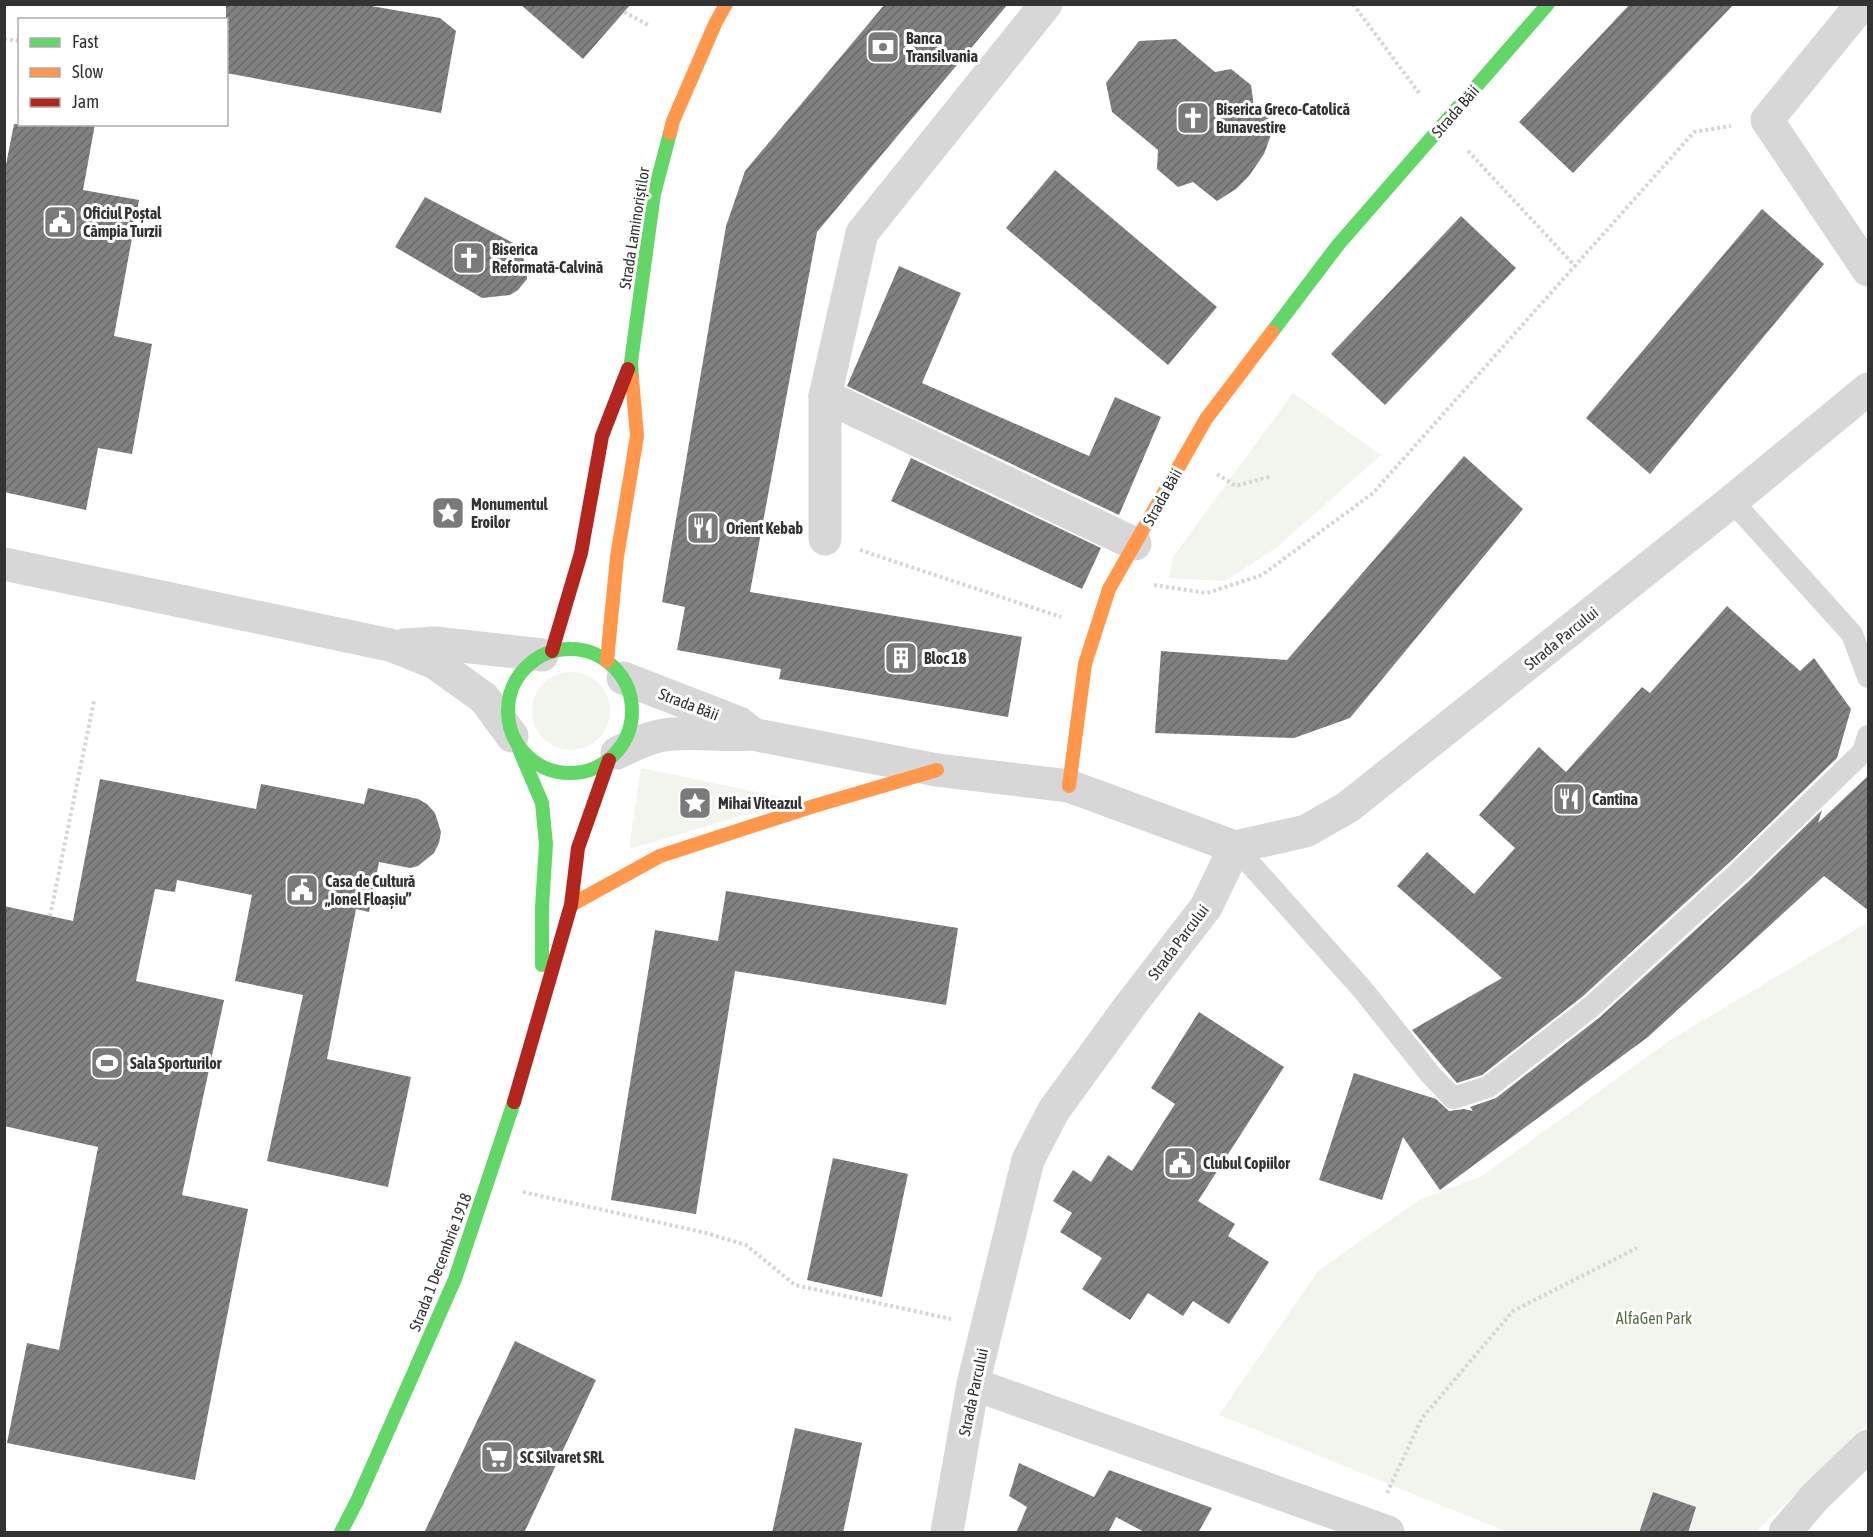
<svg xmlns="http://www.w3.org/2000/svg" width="1873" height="1537" font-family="'Asap Condensed',sans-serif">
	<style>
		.green { fill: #f1f5ed }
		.building { fill: url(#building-hatch) }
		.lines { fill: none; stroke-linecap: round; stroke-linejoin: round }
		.path { stroke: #d6d6d6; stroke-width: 4; stroke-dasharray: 3 3; stroke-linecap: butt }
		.lane { stroke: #d7d7d7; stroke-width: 22 }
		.street { stroke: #d7d7d7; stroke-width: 33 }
		.fast { stroke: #63d668; stroke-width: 14 }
		.slow { stroke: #ff974d; stroke-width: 14 }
		.jam { stroke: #b3261e; stroke-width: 14 }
		.labels { text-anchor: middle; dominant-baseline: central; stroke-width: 6; stroke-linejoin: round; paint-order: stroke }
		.poi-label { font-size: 16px; font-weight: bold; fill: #333; stroke: #fff; text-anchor: start }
		.street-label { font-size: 16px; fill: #333; stroke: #fff }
		.park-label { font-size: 16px; fill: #56703f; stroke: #fff }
	</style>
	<defs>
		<pattern id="building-hatch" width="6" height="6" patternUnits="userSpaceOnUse" patternTransform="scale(1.5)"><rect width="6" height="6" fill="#818181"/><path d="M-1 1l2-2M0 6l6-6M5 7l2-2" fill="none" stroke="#6a6a6a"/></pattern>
	</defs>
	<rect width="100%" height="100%" fill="#fff"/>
	<!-- green -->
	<g class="green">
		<polygon points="1293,393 1381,455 1276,548 1225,581 1169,578 1173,557"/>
		<circle cx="571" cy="711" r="39"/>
		<polygon points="641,768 795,800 629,849"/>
		<polygon points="1868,922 1868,1424 1756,1532 1507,1532 1219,1415 1318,1271 1419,1200 1482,1176 1672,1039"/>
	</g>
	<!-- building -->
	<g class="building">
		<polygon points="226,4 360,4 440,18 456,31 441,113 226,73"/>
		<polygon points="520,4 631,4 583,59"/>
		<polygon points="885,4 1008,4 817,232 750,592 1022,637 1008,717 779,679 781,669 677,650 685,607 662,602 726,226 745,171"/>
		<polygon points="1630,4 1734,4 1573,173 1519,122"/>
		<polygon points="1176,39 1215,72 1231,69 1251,85 1254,107 1275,124 1264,154 1249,176 1236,189 1217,201 1193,182 1178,187 1157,169 1158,150 1112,112 1106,83 1139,41"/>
		<polygon points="14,124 95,124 83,190 139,200 114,336 152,344 132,454 98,448 86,510 4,492 4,175"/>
		<polygon points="1055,170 1217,307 1168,365 1006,228"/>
		<polygon points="425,197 519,246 527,269 527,279 518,290 510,295 482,298 395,247"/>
		<polygon points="1762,209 1824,264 1650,474 1586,418"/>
		<polygon points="1461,216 1516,268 1385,405 1331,354"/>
		<polygon points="899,266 961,293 922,383 1089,456 1115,397 1161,417 1119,515 847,386"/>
		<polygon points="1464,456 1523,509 1350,718 1294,738 1155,733 1161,651 1287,660"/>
		<polygon points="911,458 1101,548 1082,589 891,501"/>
		<polygon points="1727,606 1800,671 1814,658 1851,709 1837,758 1731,861 1582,997 1482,1075 1457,1083 1412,1030 1502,978 1397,886 1427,852 1474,894 1515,848 1479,815 1539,747 1566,772 1642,687 1650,693"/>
		<polygon points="1869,775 1869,911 1824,876 1648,1037 1440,1190 1403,1137 1382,1200 1319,1180 1354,1073 1436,1099 1449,1111 1464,1109 1473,1111 1470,1107 1496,1098 1600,1017 1749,881 1822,810 1818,823"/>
		<polygon points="100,779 256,809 261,784 364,804 368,788 418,799 427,804 435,813 441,832 439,843 434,853 418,866 410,868 379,862 369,912 356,909 327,1059 411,1077 388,1187 267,1161 303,995 235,981 252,895 177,880 175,892 155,889 136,981 224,1000 182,1195 248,1209 195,1480 7,1443 27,1343 59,1350 98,1147 4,1126 4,906 73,921"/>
		<polygon points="726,891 958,928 946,1005 735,971 696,1214 611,1200 655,930 718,941"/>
		<polygon points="1199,1012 1284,1067 1198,1201 1235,1224 1228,1236 1269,1262 1229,1324 1193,1301 1183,1316 1148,1293 1130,1320 1082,1289 1102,1258 1060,1232 1072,1213 1053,1201 1073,1170 1091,1182 1108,1155 1132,1171 1175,1104 1151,1088"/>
		<polygon points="833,1158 908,1174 882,1297 807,1280"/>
		<polygon points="515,1341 596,1380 524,1533 424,1533"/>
		<polygon points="795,1428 862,1443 843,1533 772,1533"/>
		<polygon points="1019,1463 1094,1497 1109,1470 1212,1508 1198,1533 1146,1533 1116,1517 1108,1533 1016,1533 1027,1507 1009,1496"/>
		<polygon points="1653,1492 1696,1507 1688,1533 1639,1533"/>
	</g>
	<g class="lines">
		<!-- path -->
		<g class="path">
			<polyline points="1353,4 1419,93"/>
			<polyline points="624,12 650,26"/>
			<polyline points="4,39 20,41"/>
			<polyline points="1468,151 1575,266"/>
			<polyline points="1217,474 1236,486 1272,476"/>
			<polyline points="860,550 1061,617"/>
			<polyline points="1154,585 1207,593 1262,575 1373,493 1694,132 1731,126"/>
			<polyline points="50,916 94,701"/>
			<polyline points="523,1192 706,1233 746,1245 795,1285 951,1319"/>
			<polyline points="1387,1493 1422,1418 1513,1311 1637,1248"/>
		</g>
		<!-- lane -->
		<g class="lane">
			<polyline points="1732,501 1852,634 1868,677"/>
			<polyline points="1235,847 1363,990 1430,1074 1453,1098 1488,1087 1591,1007 1740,871 1863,752 1868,736"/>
		</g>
		<!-- street -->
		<g class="street">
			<polyline points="1046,4 862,233 825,396 1135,544"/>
			<polyline points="1862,4 1767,120 1868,270"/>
			<polyline points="825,396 825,539"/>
			<polyline points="4,564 390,645 435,663 484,698 512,736"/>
			<polyline points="404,645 435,643 542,655"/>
			<polyline points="623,678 739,723 749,731"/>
			<path d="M617,753C635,744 653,735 673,734C700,732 726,736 752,734L937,770L1069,786L1235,847"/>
			<polyline points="1235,847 1306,831 1348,807 1732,501 1868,389"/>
			<polyline points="973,1384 1388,1532"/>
			<polyline points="947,1532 973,1384 1028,1160 1054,1110 1129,1007 1206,907 1235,847"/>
			<polyline points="1785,1532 1815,1497 1868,1446"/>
		</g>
		<!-- fast -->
		<g class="fast">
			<polyline points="1272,332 1338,245 1548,4"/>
			<polyline points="632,378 631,362 654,194 670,133"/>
			<circle cx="570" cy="711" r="62"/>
			<polyline points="519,749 542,803 546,844 542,907 542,965"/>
			<polyline points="341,1532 357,1501 455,1279 514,1102"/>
		</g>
		<!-- slow -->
		<g class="slow">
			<polyline points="670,133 673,121 715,24 726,4"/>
			<polyline points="607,661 617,557 637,436 632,378"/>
			<polyline points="1069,786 1085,664 1109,589 1206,419 1272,332"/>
			<polyline points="571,905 660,856 814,806 937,770"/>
		</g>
		<!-- jam -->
		<g class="jam">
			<polyline points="552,651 581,553 602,436 628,369"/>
			<polyline points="514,1102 571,905 578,848 609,760"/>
		</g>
	</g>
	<!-- icons -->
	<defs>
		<g id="bank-square" transform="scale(1.725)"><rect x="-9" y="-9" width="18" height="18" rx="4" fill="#7a7a7a" stroke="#fff"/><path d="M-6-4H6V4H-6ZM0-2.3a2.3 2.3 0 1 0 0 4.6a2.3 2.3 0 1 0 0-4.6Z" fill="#fff"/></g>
		<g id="church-square" transform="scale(1.725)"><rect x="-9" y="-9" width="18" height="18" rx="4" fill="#7a7a7a" stroke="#fff"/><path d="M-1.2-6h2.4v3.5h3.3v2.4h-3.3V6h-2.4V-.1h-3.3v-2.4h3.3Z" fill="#fff"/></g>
		<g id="civic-square" transform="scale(1.725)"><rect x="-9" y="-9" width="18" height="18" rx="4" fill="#7a7a7a" stroke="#fff"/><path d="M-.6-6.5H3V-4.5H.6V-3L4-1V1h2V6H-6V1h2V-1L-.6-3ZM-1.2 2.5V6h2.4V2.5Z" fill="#fff"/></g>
		<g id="sight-square" transform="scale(1.725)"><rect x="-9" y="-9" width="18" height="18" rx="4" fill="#7a7a7a" stroke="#fff"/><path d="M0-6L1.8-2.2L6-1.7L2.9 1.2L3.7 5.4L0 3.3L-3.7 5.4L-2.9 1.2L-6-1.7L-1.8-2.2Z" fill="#fff"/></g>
		<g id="restaurant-square" transform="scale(1.725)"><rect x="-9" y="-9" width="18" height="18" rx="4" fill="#7a7a7a" stroke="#fff"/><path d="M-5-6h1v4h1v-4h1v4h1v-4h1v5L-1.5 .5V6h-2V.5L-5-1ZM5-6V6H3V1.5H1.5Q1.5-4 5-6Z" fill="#fff"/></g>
		<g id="building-square" transform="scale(1.725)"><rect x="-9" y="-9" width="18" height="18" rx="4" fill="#7a7a7a" stroke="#fff"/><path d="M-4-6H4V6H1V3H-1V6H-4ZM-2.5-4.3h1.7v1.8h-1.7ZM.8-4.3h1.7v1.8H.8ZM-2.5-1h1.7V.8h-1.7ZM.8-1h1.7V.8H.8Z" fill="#fff"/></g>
		<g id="stadium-square" transform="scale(1.725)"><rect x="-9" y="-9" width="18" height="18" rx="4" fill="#7a7a7a" stroke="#fff"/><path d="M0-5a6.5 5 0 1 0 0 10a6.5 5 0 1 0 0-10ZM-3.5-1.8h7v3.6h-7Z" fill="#fff"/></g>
		<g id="supermarket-square" transform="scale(1.725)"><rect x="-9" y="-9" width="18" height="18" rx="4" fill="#7a7a7a" stroke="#fff"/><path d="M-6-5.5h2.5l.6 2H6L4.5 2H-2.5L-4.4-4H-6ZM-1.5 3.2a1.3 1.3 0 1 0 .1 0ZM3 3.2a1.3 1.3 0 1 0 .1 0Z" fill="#fff"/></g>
	</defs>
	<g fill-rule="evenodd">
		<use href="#bank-square" x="883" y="47"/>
		<use href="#church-square" x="1193" y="118"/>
		<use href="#civic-square" x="60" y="222"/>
		<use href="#church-square" x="469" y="258"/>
		<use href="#sight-square" x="448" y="513"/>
		<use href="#restaurant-square" x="703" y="528"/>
		<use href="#building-square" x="901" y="658"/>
		<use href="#restaurant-square" x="1569" y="799"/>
		<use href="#sight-square" x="695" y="803"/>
		<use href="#civic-square" x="302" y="890"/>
		<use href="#stadium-square" x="107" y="1063"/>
		<use href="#civic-square" x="1180" y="1163"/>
		<use href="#supermarket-square" x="497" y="1457"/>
	</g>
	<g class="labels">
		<!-- poi labels -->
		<g class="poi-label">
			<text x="906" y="38">Banca<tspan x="906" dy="18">Transilvania</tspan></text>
			<text x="1216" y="109">Biserica Greco-Catolică<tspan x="1216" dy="18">Bunavestire</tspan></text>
			<text x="83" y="213">Oficiul Poștal<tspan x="83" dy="18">Câmpia Turzii</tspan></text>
			<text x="492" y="249">Biserica<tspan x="492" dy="18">Reformată-Calvină</tspan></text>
			<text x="471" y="504">Monumentul<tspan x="471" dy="18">Eroilor</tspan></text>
			<text x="726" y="528">Orient Kebab</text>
			<text x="924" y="658">Bloc 18</text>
			<text x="1592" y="799">Cantina</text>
			<text x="718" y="803">Mihai Viteazul</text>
			<text x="325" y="881">Casa de Cultură<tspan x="325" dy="18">„Ionel Floașiu”</tspan></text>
			<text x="130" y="1063">Sala Sporturilor</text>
			<text x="1203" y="1163">Clubul Copiilor</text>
			<text x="520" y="1457">SC Silvaret SRL</text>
		</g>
		<!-- street labels -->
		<g class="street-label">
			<text transform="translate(1455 111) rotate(-49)">Strada Băii</text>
			<text transform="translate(634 228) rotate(-81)">Strada Laminoriștilor</text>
			<text transform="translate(1162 497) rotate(-61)">Strada Băii</text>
			<text transform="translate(1561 638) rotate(-39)">Strada Parcului</text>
			<text transform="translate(689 704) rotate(21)">Strada Băii</text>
			<text transform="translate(1178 942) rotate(-53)">Strada Parcului</text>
			<text transform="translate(440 1262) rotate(-69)">Strada 1 Decembrie 1918</text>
			<text transform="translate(973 1392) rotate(-78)">Strada Parcului</text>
		</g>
		<!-- park labels -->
		<g class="park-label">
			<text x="1654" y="1318">AlfaGen Park</text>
		</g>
	</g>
	<!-- border -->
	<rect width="1873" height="1537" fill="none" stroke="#333333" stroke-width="12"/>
	<!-- legend -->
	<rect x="18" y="18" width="210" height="108" fill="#ffffff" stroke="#adadad" stroke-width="1.5"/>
	<rect x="30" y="38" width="30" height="9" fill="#63d668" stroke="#adadad" stroke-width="1.5"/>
	<text x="72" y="48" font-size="18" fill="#333333">Fast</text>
	<rect x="30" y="68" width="30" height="9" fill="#ff974d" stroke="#adadad" stroke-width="1.5"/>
	<text x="72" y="78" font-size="18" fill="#333333">Slow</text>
	<rect x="30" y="98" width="30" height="9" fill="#b3261e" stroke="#adadad" stroke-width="1.5"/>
	<text x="72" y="108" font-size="18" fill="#333333">Jam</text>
</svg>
